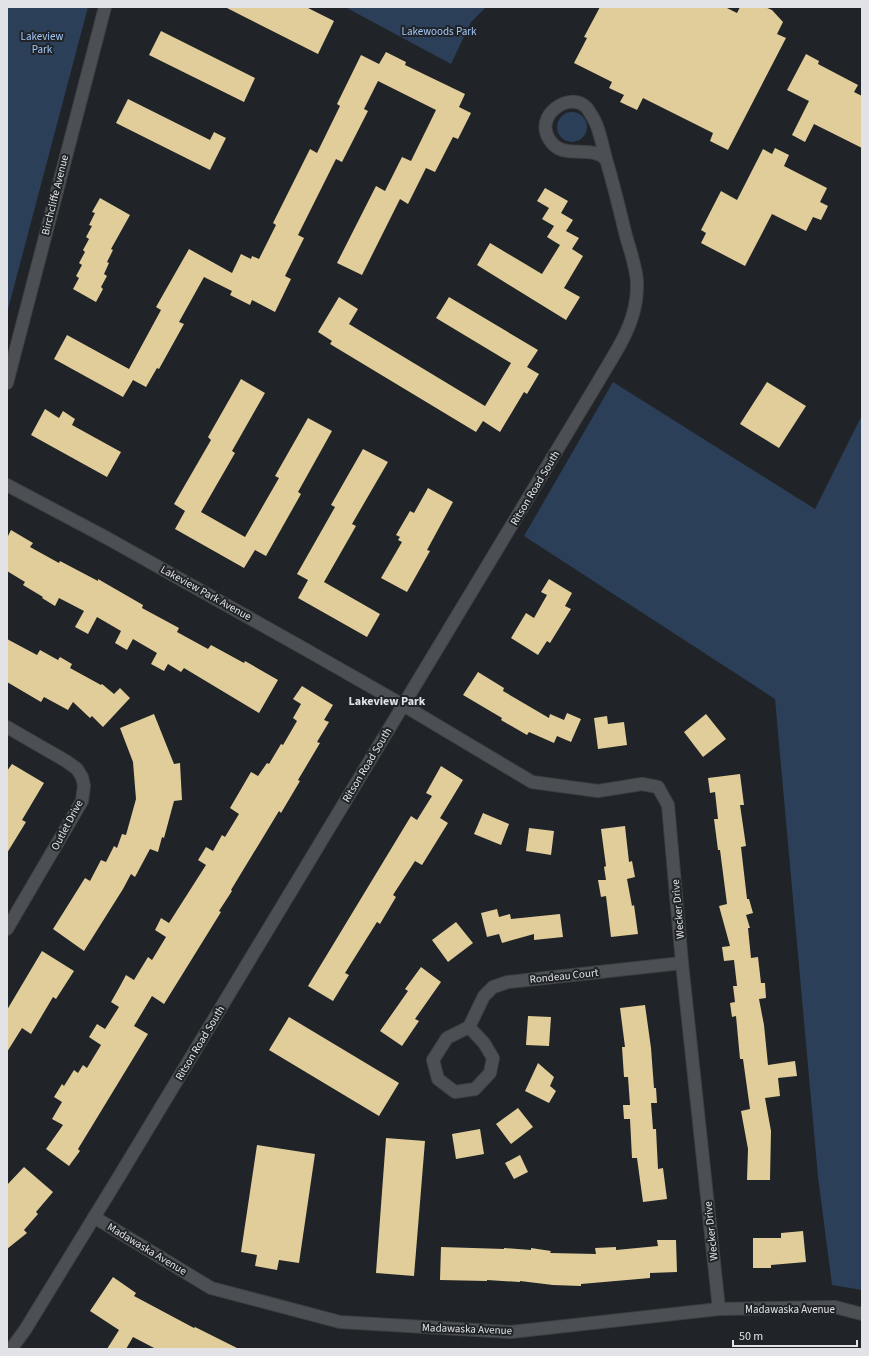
<svg xmlns="http://www.w3.org/2000/svg" width="869" height="1356" font-family="'Source Sans 3',sans-serif">
	<style>
		.green { fill: #2c3f58 }
		.building { fill: #e1cd9a }
		.lines { fill: none; stroke-linecap: round; stroke-linejoin: round }
		.street-casing { stroke: #3e4043; stroke-width: 14 }
		.secondary-casing { stroke: #3e4043; stroke-width: 14 }
		.street { stroke: #4c5054; stroke-width: 12 }
		.secondary { stroke: #4c5054; stroke-width: 12 }
		.labels { text-anchor: middle; dominant-baseline: central; stroke-width: 4; stroke-linejoin: round; paint-order: stroke }
		.park-label { font-size: 11px; fill: #a3c7f9; stroke: #202327 }
		.street-label { font-size: 11px; fill: #e1e3e6; stroke: #202327 }
		.neighbourhood-label { font-size: 12px; font-weight: bold; fill: #dfe3e9; stroke: #202327 }
	</style>
	<rect width="100%" height="100%" fill="#202327"/>
	<!-- green -->
	<g class="green">
		<polygon points="7,7 88,7 7,313"/>
		<polygon points="345,7 486,7 471,22 451,64"/>
		<circle cx="572" cy="127" r="15"/>
		<polygon points="613,382 815,509 862,415 862,1290 832,1285 818,1177 775,699 524,536"/>
	</g>
	<!-- building -->
	<g class="building">
		<polygon points="225,7 306,7 334,21 318,54"/>
		<polygon points="600,7 725,7 737,13 740,7 765,7 772,10 783,22 777,34 786,38 728,150 710,141 713,133 643,98 637,110 620,102 624,95 609,88 612,82 574,63 587,38 584,37"/>
		<polygon points="161,31 255,78 244,102 149,55"/>
		<polygon points="386,52 406,62 405,65 465,94 459,107 471,113 458,139 453,137 435,172 426,168 408,204 400,199 362,275 337,263 376,186 385,191 402,157 411,161 436,110 378,81 364,109 368,111 342,162 336,159 298,235 304,238 285,276 291,279 275,312 252,300 250,305 230,295 232,291 204,277 179,322 184,324 159,369 157,368 146,387 133,380 123,397 54,359 67,335 129,369 161,310 156,307 189,249 232,273 241,254 251,259 252,256 259,259 276,225 273,223 310,149 317,153 340,106 337,104 361,55 379,64"/>
		<polygon points="806,54 819,61 818,64 858,85 854,92 862,96 862,148 814,124 805,142 792,135 809,101 787,90"/>
		<polygon points="128,99 210,140 214,132 226,138 210,170 116,123"/>
		<polygon points="775,148 789,155 784,166 827,188 820,202 828,206 821,220 813,217 806,231 772,214 745,266 701,243 706,233 701,230 721,191 737,200 763,149 772,154"/>
		<polygon points="545,188 568,201 561,213 573,220 566,231 579,238 572,249 583,256 564,288 580,297 566,320 477,265 490,243 542,274 560,245 547,237 554,226 542,219 549,208 537,201"/>
		<polygon points="100,198 130,215 111,249 113,250 107,262 109,263 104,274 107,276 101,287 103,289 96,302 73,289 79,278 76,276 82,265 79,263 85,252 83,250 89,239 86,237 92,226 89,225 95,213 92,212"/>
		<polygon points="339,297 358,309 349,324 485,406 511,363 436,318 449,297 538,350 527,367 539,374 527,394 524,392 500,432 483,421 476,432 330,344 332,341 318,332"/>
		<polygon points="241,379 265,393 232,451 235,453 201,512 245,537 279,478 275,476 308,418 332,431 298,492 301,494 266,556 255,550 244,568 175,529 185,511 174,504 211,440 208,437"/>
		<polygon points="767,382 806,406 779,448 740,424"/>
		<polygon points="45,409 59,418 63,411 75,419 72,425 121,452 107,477 31,435"/>
		<polygon points="363,449 388,462 352,524 356,526 324,582 380,614 367,637 298,598 308,580 297,574 335,507 331,505"/>
		<polygon points="428,488 453,502 427,550 430,551 407,592 381,578 402,542 398,540 400,537 396,535 410,511 414,513"/>
		<polygon points="11,530 33,543 30,547 59,563 60,561 98,581 98,579 143,605 142,608 179,628 177,632 208,649 211,645 244,663 245,661 278,680 259,713 184,668 181,672 168,664 164,671 151,664 157,653 133,639 127,650 115,643 121,631 97,617 88,634 75,627 84,611 59,598 55,606 42,598 43,597 23,585 25,582 7,571 7,538"/>
		<polygon points="549,579 572,593 565,606 571,609 550,643 547,641 538,655 511,638 526,613 534,618 547,595 541,592"/>
		<polygon points="7,639 37,655 40,650 58,660 60,657 72,664 70,668 101,685 102,684 114,694 120,688 130,698 103,727 92,716 90,718 73,702 68,710 44,697 41,702 7,682"/>
		<polygon points="478,672 504,688 503,691 549,718 550,714 564,720 567,713 581,719 571,742 557,736 554,743 529,732 527,735 501,720 502,718 463,695"/>
		<polygon points="302,686 333,705 324,720 329,722 317,742 320,743 298,780 300,781 281,813 279,811 231,890 232,891 219,911 221,912 164,1004 152,996 134,1026 148,1034 78,1149 80,1151 69,1166 46,1149 63,1125 52,1119 62,1102 54,1097 62,1084 64,1086 74,1070 78,1073 83,1065 87,1068 101,1045 89,1037 97,1024 105,1029 119,1007 111,1002 119,988 126,975 134,980 148,957 152,960 166,937 155,930 161,918 169,923 206,865 198,860 206,847 213,851 222,835 225,837 239,814 230,808 251,772 258,776 267,763 269,764 281,744 283,745 297,721 293,718 301,704 293,699"/>
		<polygon points="154,714 174,764 180,763 182,800 174,801 164,838 162,837 158,852 150,849 135,877 131,874 123,889 84,951 53,929 85,878 90,881 101,860 106,862 114,846 117,848 122,834 126,835 136,799 133,762 120,728"/>
		<polygon points="706,714 726,739 703,757 684,732"/>
		<polygon points="607,716 608,724 624,722 627,745 598,749 594,718"/>
		<polygon points="12,764 44,783 22,820 26,822 7,853 7,771"/>
		<polygon points="441,766 463,780 440,818 448,823 422,865 415,861 393,895 396,897 380,924 377,922 345,973 349,975 333,1001 308,986 411,816 417,820 432,796 426,793"/>
		<polygon points="740,774 744,805 740,805 746,846 741,847 747,899 749,899 753,913 746,915 750,928 748,928 751,958 758,957 761,983 765,983 766,998 759,999 764,1025 768,1065 795,1061 797,1076 778,1078 780,1096 765,1098 771,1131 770,1180 747,1180 748,1149 741,1111 750,1109 743,1059 740,1059 736,1016 732,1017 730,1003 735,1002 733,986 737,986 734,960 724,961 722,947 730,946 719,906 727,904 720,850 718,850 714,819 718,819 715,792 710,793 708,778"/>
		<polygon points="483,813 509,824 501,845 474,834"/>
		<polygon points="625,826 629,862 632,861 635,877 627,879 632,906 634,905 638,934 611,937 606,896 601,897 598,880 606,880 604,867 606,866 601,829"/>
		<polygon points="529,828 554,831 551,855 526,851"/>
		<polygon points="497,909 499,917 510,914 511,919 560,914 563,937 534,940 534,934 502,943 499,934 487,937 481,913"/>
		<polygon points="456,922 473,943 448,962 432,940"/>
		<polygon points="42,951 74,971 56,999 53,997 31,1034 22,1028 7,1052 7,1010"/>
		<polygon points="421,967 441,982 415,1019 419,1021 402,1046 380,1031 408,991 405,989"/>
		<polygon points="645,1005 651,1048 654,1088 656,1088 657,1103 651,1103 653,1129 656,1129 658,1169 663,1168 667,1199 643,1202 637,1158 632,1158 630,1119 624,1119 623,1105 630,1105 628,1077 624,1077 622,1047 625,1047 620,1008"/>
		<polygon points="528,1016 551,1017 549,1046 526,1045"/>
		<polygon points="289,1017 399,1083 379,1116 269,1050"/>
		<polygon points="538,1063 554,1077 550,1086 556,1091 549,1103 525,1091"/>
		<polygon points="518,1108 533,1127 511,1144 496,1124"/>
		<polygon points="480,1129 484,1154 456,1159 452,1134"/>
		<polygon points="386,1138 425,1141 414,1276 376,1273"/>
		<polygon points="257,1145 315,1154 299,1263 279,1260 277,1270 255,1266 257,1255 241,1252"/>
		<polygon points="520,1155 528,1172 514,1179 505,1163"/>
		<polygon points="24,1167 53,1192 36,1212 38,1214 24,1230 27,1233 7,1249 7,1185"/>
		<polygon points="803,1231 806,1262 771,1265 771,1268 753,1268 753,1238 781,1238 781,1233"/>
		<polygon points="657,1240 676,1240 677,1272 650,1273 650,1278 581,1284 581,1286 553,1285 520,1281 520,1282 487,1280 487,1281 440,1280 441,1247 504,1249 504,1248 531,1250 531,1248 551,1251 550,1253 596,1254 595,1248 616,1247 616,1250 658,1246"/>
		<polygon points="113,1277 136,1293 134,1296 194,1328 195,1327 239,1349 156,1349 133,1337 126,1349 107,1349 119,1330 90,1311"/>
	</g>
	<g class="lines">
		<!-- street casing -->
		<g class="street-casing">
			<g id="street">
				<polyline points="7,383 105,7"/>
				<polyline points="7,485 107,538 303,648 403,705 532,782 598,791 642,784 658,787 668,805 682,963 719,1309"/>
				<polyline points="7,727 66,761 77,769 82,777 84,786 82,801 7,929"/>
				<polyline points="469,1027 484,1043 493,1058 490,1073 475,1089 455,1092 438,1079 433,1060 447,1038 469,1027 484,996 493,987 508,982 682,963"/>
				<polyline points="94,1217 211,1288 340,1322 511,1332 719,1309 835,1307 862,1314"/>
			</g>
		</g>
		<!-- secondary casing -->
		<g class="secondary-casing">
			<path id="secondary" d="M11,1349L25,1330L120,1175L598,382C613,356 632,330 636,300C637,294 637,288 637,282C636,265 629,248 625,232C619,207 613,183 606,159C603,148 601,137 597,126C595,120 591,114 587,108C570,90 534,115 549,139C563,162 588,143 606,159"/>
		</g>
		<!-- street -->
		<use href="#street" class="street"/>
		<!-- secondary -->
		<use href="#secondary" class="secondary"/>
	</g>
	<g class="labels">
		<!-- park labels -->
		<g class="park-label">
			<text x="439" y="31">Lakewoods Park</text>
			<text x="42" y="36">Lakeview<tspan x="42" dy="13">Park</tspan></text>
		</g>
		<!-- street labels -->
		<g class="street-label">
			<text transform="translate(55 195) rotate(-76)">Birchcliffe Avenue</text>
			<text transform="translate(535 488) rotate(-59)">Ritson Road South</text>
			<text transform="translate(206 593) rotate(29)">Lakeview Park Avenue</text>
			<text transform="translate(367 765) rotate(-59)">Ritson Road South</text>
			<text transform="translate(67 825) rotate(-62)">Outlet Drive</text>
			<text transform="translate(678 909) rotate(-95)">Wecker Drive</text>
			<text transform="translate(564 976) rotate(-6)">Rondeau Court</text>
			<text transform="translate(200 1043) rotate(-59)">Ritson Road South</text>
			<text transform="translate(711 1231) rotate(-96)">Wecker Drive</text>
			<text transform="translate(147 1249) rotate(31)">Madawaska Avenue</text>
			<text x="790" y="1309">Madawaska Avenue</text>
			<text transform="translate(467 1329) rotate(2)">Madawaska Avenue</text>
		</g>
		<!-- neighbourhood labels -->
		<g class="neighbourhood-label">
			<text x="387" y="701">Lakeview Park</text>
		</g>
	</g>
	<!-- border -->
	<rect width="869" height="1356" fill="none" stroke="#e1e3e6" stroke-width="16"/>
	<!-- scale -->
	<path d="M733 1340v6h124v-6" fill="none" stroke="#e1e3e6" stroke-width="2"/>
	<text x="739" y="1340" font-size="12" fill="#e1e3e6" stroke="#202327" stroke-width="3" paint-order="stroke">50 m</text>
</svg>
